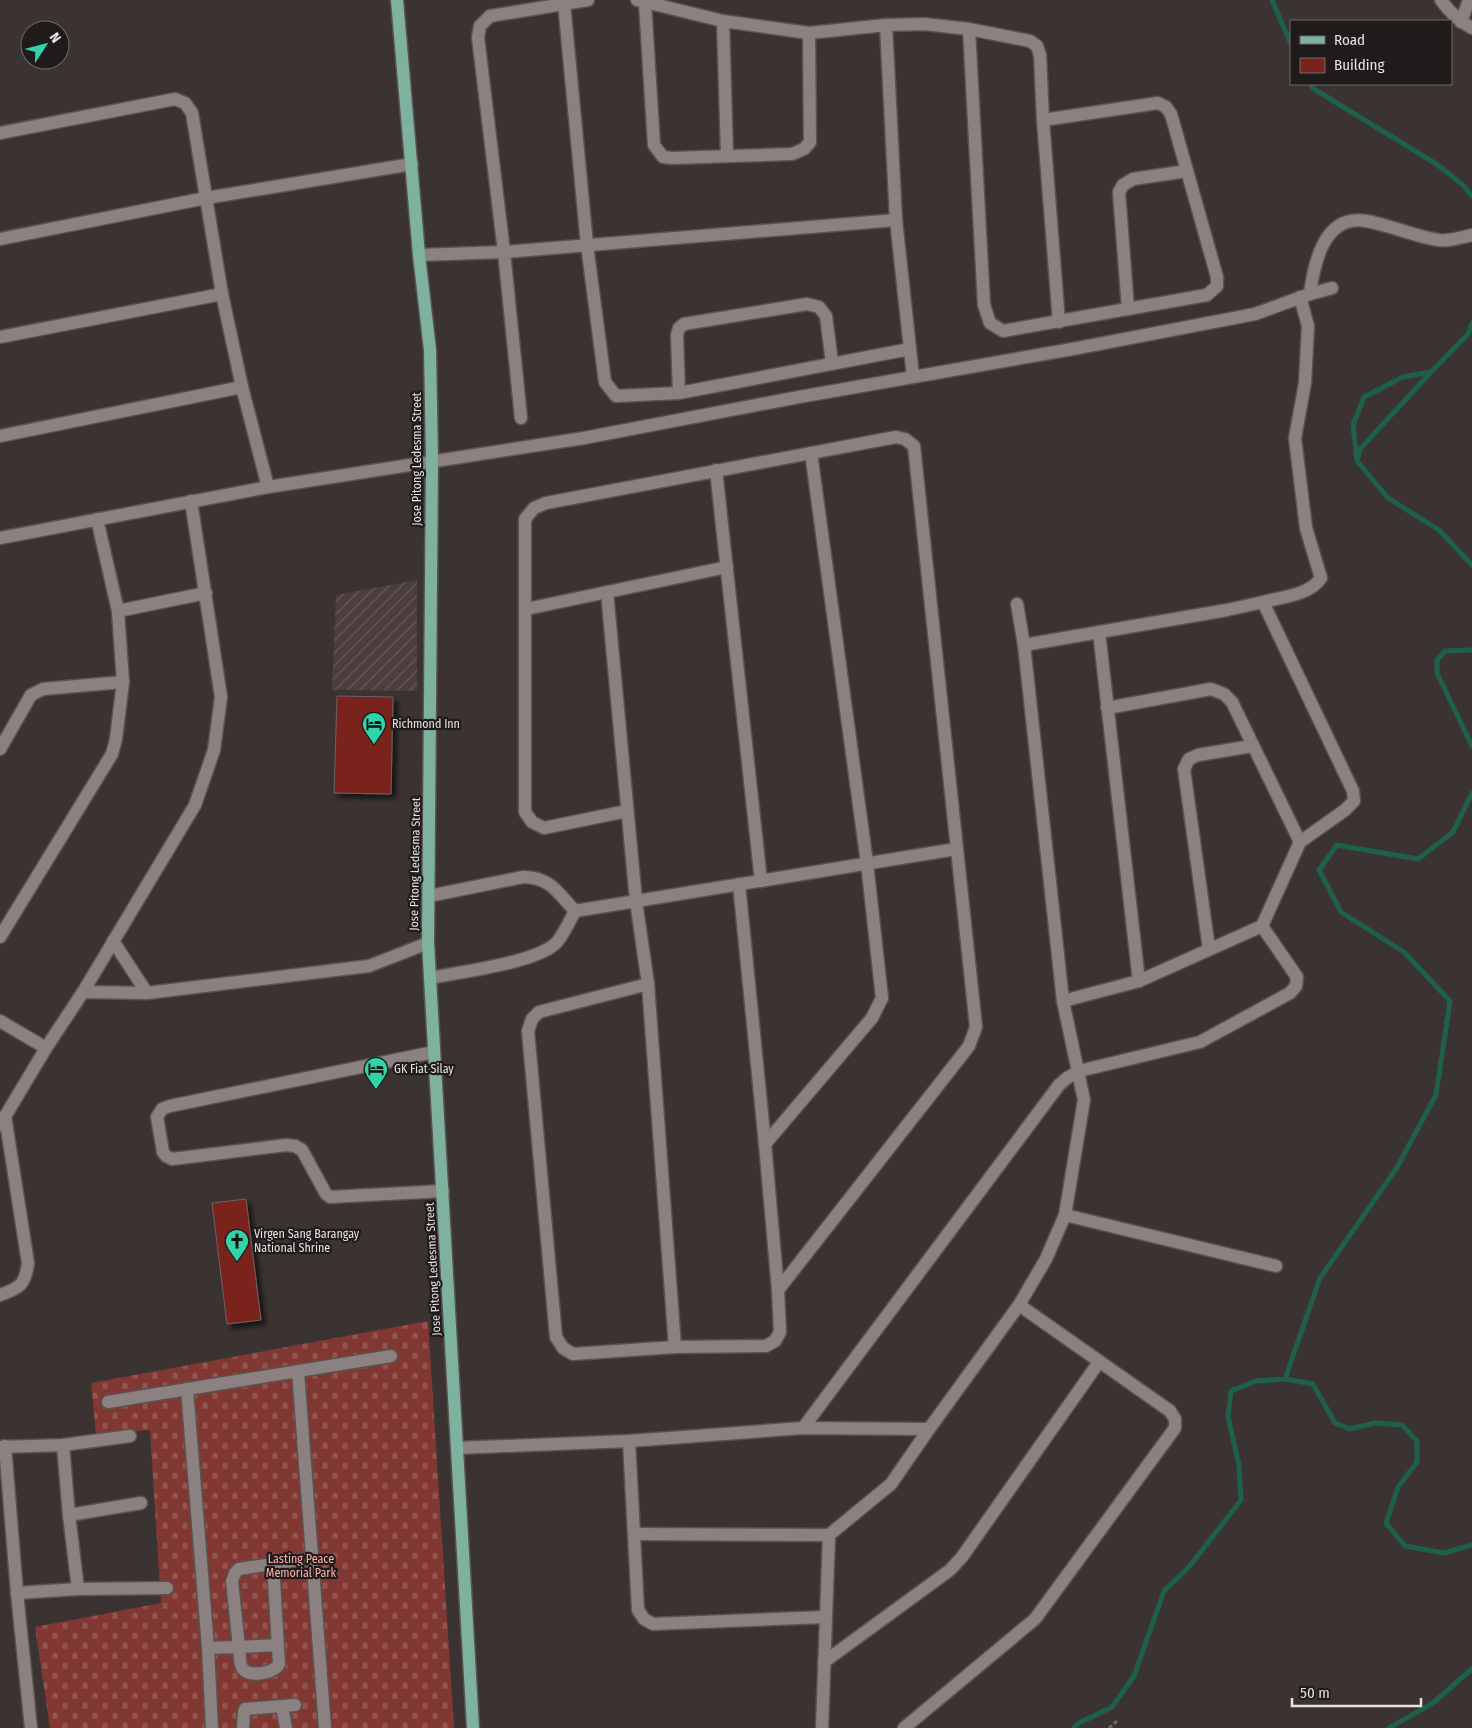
<svg xmlns="http://www.w3.org/2000/svg" width="1472" height="1728" font-family="'Fira Sans Condensed',sans-serif">
	<style>
		.industrial { fill: url(#industrial-furrows) }
		.cemetery { fill: url(#cemetery-stones) }
		.lines { fill: none; stroke-linecap: round; stroke-linejoin: round }
		.stream { stroke: #1f604d; stroke-width: 5 }
		.building { fill: #7a221e; stroke: #6c6362; filter: url(#shadow) }
		.minor-casing { stroke: #595251; stroke-width: 15 }
		.major-casing { stroke: #595251; stroke-width: 15 }
		.path { stroke: #706867; stroke-width: 3; stroke-dasharray: 4 2.5; stroke-linecap: butt }
		.minor { stroke: #8b8180; stroke-width: 12 }
		.major { stroke: #7eb19e; stroke-width: 12 }
		.labels { text-anchor: middle; dominant-baseline: central; stroke-width: 4.5; stroke-linejoin: round; paint-order: stroke }
		.street-label { font-size: 12px; fill: #e8e2e1; stroke: #1f1b1b }
		.poi-label { font-size: 12px; fill: #e8e2e1; stroke: #1f1b1b; text-anchor: start }
		.park-label { font-size: 12px; fill: #fdb0a7; stroke: #1f1b1b }
	</style>
	<defs>
		<pattern id="industrial-furrows" width="10" height="10" patternUnits="userSpaceOnUse" patternTransform="scale(1.25)"><rect width="10" height="10" fill="#4c3e3c"/><path d="M-1 1l2-2M0 10L10 0M9 11l2-2" fill="none" stroke="#665a58"/></pattern>
		<pattern id="cemetery-stones" width="16" height="16" patternUnits="userSpaceOnUse" patternTransform="scale(1.25)"><rect width="16" height="16" fill="#813832"/><path d="M2 7V4a2 2 0 0 1 4 0v3zM10 15v-3a2 2 0 0 1 4 0v3z" fill="#93544f"/></pattern>
		<filter id="shadow"><feDropShadow dx="4.5" dy="4.5" stdDeviation="2.5" flood-color="#0009"/></filter>
	</defs>
	<rect width="100%" height="100%" fill="#3b3331"/>
	<!-- industrial -->
	<polygon class="industrial" points="417,580 417,691 332,690 336,595"/>
	<!-- cemetery -->
	<polygon class="cemetery" points="428,1321 454,1728 50,1728 35,1627 161,1603 150,1430 96,1434 91,1383"/>
	<g class="lines">
		<!-- stream -->
		<g class="stream">
			<polyline points="1272,0 1291,44"/>
			<polyline points="1310,84 1314,89 1438,165 1463,185 1472,196"/>
			<polyline points="1472,323 1468,334 1431,372 1403,377 1364,397 1353,425 1357,461 1388,498 1439,530 1472,565"/>
			<polyline points="1358,458 1360,449 1431,372"/>
			<polyline points="1472,650 1445,651 1437,660 1437,673 1472,746"/>
			<polyline points="1285,1379 1313,1384 1335,1423 1350,1429 1375,1423 1402,1425 1417,1441 1417,1462 1398,1487 1386,1523 1405,1546 1444,1553 1472,1545"/>
			<polyline points="1074,1728 1079,1723 1112,1707 1134,1676 1164,1591 1189,1567 1241,1500 1239,1465 1228,1417 1231,1391 1256,1381 1285,1379 1320,1278 1396,1169 1436,1095 1450,1001 1404,952 1341,912 1319,870 1337,845 1418,859 1453,832 1472,793"/>
			<polyline points="1389,1728 1433,1703 1472,1669"/>
		</g>
	</g>
	<!-- building -->
	<g class="building">
		<polygon points="337,696 393,697 391,794 334,793"/>
		<polygon points="246,1199 261,1320 227,1324 212,1203"/>
	</g>
	<g class="lines">
		<!-- minor casing -->
		<g class="minor-casing">
			<g id="minor">
				<polyline points="637,0 723,21 809,33 886,25 924,24 969,29 1030,41 1037,46 1040,55 1043,120 1059,322"/>
				<path d="M1441,0C1450,13 1459,21 1472,28"/>
				<polyline points="564,3 587,245 605,382 616,396 679,393 910,349 896,220 886,25"/>
				<polyline points="645,3 654,145 663,157 672,158 792,154 804,149 810,142 809,33"/>
				<polyline points="723,21 727,155"/>
				<polyline points="1461,22 1469,0"/>
				<polyline points="969,29 984,305 990,323 1003,331 1207,295 1217,286 1217,277 1171,114 1166,107 1158,103 1043,120"/>
				<polyline points="0,133 175,99 185,103 192,113 222,294 242,387 268,487"/>
				<polyline points="0,239 206,198 412,164"/>
				<polyline points="419,255 504,252 896,220"/>
				<path d="M1310,294C1314,263 1324,214 1366,221C1390,225 1413,236 1438,240C1448,242 1462,237 1472,235"/>
				<polyline points="1128,309 1119,192 1123,185 1133,179 1187,171"/>
				<polyline points="0,337 222,294"/>
				<polyline points="910,349 913,377"/>
				<polyline points="679,393 677,335 679,328 684,324 807,304 819,307 826,316 832,363"/>
				<polyline points="521,418 504,252 478,37 480,26 490,16 588,0"/>
				<polyline points="0,436 242,387"/>
				<polyline points="716,470 761,881"/>
				<polyline points="0,538 268,487 584,438 799,397 1078,348 1255,314 1310,294 1332,288"/>
				<polyline points="607,592 636,901 648,984 675,1347"/>
				<path d="M1263,602C1282,597 1310,595 1321,578L1306,528L1295,438L1305,383L1308,326L1300,297"/>
				<polyline points="526,609 727,567"/>
				<polyline points="118,611 206,593"/>
				<polyline points="1099,632 1139,981"/>
				<polyline points="1024,645 1227,610 1263,602 1353,791 1354,801 1345,810 1300,842 1262,926 1139,981 1063,1001"/>
				<polyline points="1107,708 1211,689 1224,694 1232,702 1300,842"/>
				<polyline points="0,749 31,695 43,689 123,682"/>
				<polyline points="627,811 544,828 532,822 525,812 525,519 534,508 546,503 896,437 905,439 914,446 976,1027 969,1046 778,1290"/>
				<path d="M429,896L523,877C550,877 558,893 575,911C570,920 562,938 555,944C534,963 460,972 430,978"/>
				<polyline points="575,911 956,849"/>
				<polyline points="0,937 112,754 116,739 123,682 118,611 97,519"/>
				<polyline points="113,941 147,993"/>
				<polyline points="1209,949 1184,769 1189,759 1198,755 1252,746"/>
				<polyline points="648,984 539,1012 532,1019 528,1031 556,1337 563,1348 573,1354 675,1347 766,1346 775,1341 780,1332 778,1290 765,1144 739,884"/>
				<polyline points="83,992 147,993 369,966 428,943"/>
				<polyline points="0,1021 46,1048"/>
				<polyline points="434,1052 170,1106 162,1109 157,1117 163,1152 166,1156 172,1159 286,1145 295,1146 302,1150 326,1194 330,1197 443,1191"/>
				<polyline points="0,1125 46,1048 83,992 195,805 214,750 221,697 191,501"/>
				<polyline points="765,1144 872,1018 882,998 867,863 811,453"/>
				<polyline points="1065,1215 1276,1266"/>
				<path d="M0,1295C20,1288 25,1285 28,1263L5,1116"/>
				<polyline points="298,1371 325,1728"/>
				<polyline points="187,1389 208,1648 212,1728"/>
				<polyline points="108,1402 391,1356"/>
				<polyline points="803,1428 1059,1085 1067,1078 1079,1071 1200,1042 1290,993 1296,986 1297,977 1262,926"/>
				<polyline points="629,1441 638,1610 644,1619 653,1624 826,1617"/>
				<polyline points="63,1445 69,1515 78,1589"/>
				<polyline points="5,1446 17,1593 31,1728"/>
				<polyline points="0,1447 63,1445 130,1436"/>
				<polyline points="457,1448 629,1441 803,1428 929,1429"/>
				<polyline points="69,1515 141,1503"/>
				<polyline points="634,1534 829,1535 891,1484 929,1429 1019,1305 1046,1259 1065,1215 1084,1100 1063,1001 1024,645 1017,604"/>
				<path d="M273,1564L279,1664C275,1673 251,1677 244,1670C239,1666 240,1653 239,1647L278,1645"/>
				<polyline points="17,1593 78,1589 167,1588"/>
				<polyline points="208,1648 239,1647 232,1581 235,1573 239,1569 312,1558"/>
				<polyline points="824,1662 950,1570 962,1557 1099,1362"/>
				<polyline points="282,1706 286,1728"/>
				<polyline points="243,1728 244,1712 245,1709 295,1705"/>
				<polyline points="822,1728 829,1535"/>
				<polyline points="904,1728 1035,1619 1175,1428 1175,1419 1170,1411 1019,1305"/>
			</g>
		</g>
		<!-- major casing -->
		<g class="major-casing">
			<polyline id="major" points="397,0 419,255 430,350 432,460 428,943 473,1728"/>
		</g>
		<!-- path -->
		<polyline class="path" points="1109,1728 1118,1720"/>
		<!-- minor -->
		<use href="#minor" class="minor"/>
		<!-- major -->
		<use href="#major" class="major"/>
	</g>
	<!-- icons -->
	<defs>
		<g id="hotel-pin" transform="scale(1.25)"><path d="M0 17L-7.5 6A9.5 9.5 0 1 1 7.5 6Z" fill="#31d4a9" stroke="#1f1b1b"/><path d="M-6-4.5h1.5V1H6V5H4.5V3h-9V5H-6ZM-4 0a1.8 1.8 0 1 1 3.6 0ZM.5 0V-2.5h3Q6-2.5 6 0Z" fill="#111"/></g>
		<g id="church-pin" transform="scale(1.25)"><path d="M0 17L-7.5 6A9.5 9.5 0 1 1 7.5 6Z" fill="#31d4a9" stroke="#1f1b1b"/><path d="M-1.2-6h2.4v3.5h3.3v2.4h-3.3V6h-2.4V-.1h-3.3v-2.4h3.3Z" fill="#111"/></g>
	</defs>
	<g fill-rule="evenodd">
		<use href="#hotel-pin" x="374" y="724"/>
		<use href="#hotel-pin" x="376" y="1069"/>
		<use href="#church-pin" x="237" y="1241"/>
	</g>
	<g class="labels">
		<!-- street labels -->
		<g class="street-label">
			<text transform="translate(417 459) rotate(-90)">Jose Pitong Ledesma Street</text>
			<text transform="translate(415 864) rotate(-89)">Jose Pitong Ledesma Street</text>
			<text transform="translate(433 1269) rotate(-93)">Jose Pitong Ledesma Street</text>
		</g>
		<!-- poi labels -->
		<g class="poi-label">
			<text x="392" y="724">Richmond Inn</text>
			<text x="394" y="1069">GK Fiat Silay</text>
			<text x="254" y="1234">Virgen Sang Barangay<tspan x="254" dy="14">National Shrine</tspan></text>
		</g>
		<!-- park labels -->
		<g class="park-label">
			<text x="301" y="1559">Lasting Peace<tspan x="301" dy="14">Memorial Park</tspan></text>
		</g>
	</g>
	<!-- legend -->
	<rect x="1290" y="20" width="162" height="65" fill="#1f1b1b" stroke="#6f6b6a"/>
	<rect x="1300" y="36" width="25" height="8" fill="#7eb19e" stroke="#6f6b6a"/>
	<text x="1334" y="45" font-size="15" fill="#e8e2e1">Road</text>
	<rect x="1300" y="58" width="25" height="15" fill="#7a221e" stroke="#6f6b6a"/>
	<text x="1334" y="70" font-size="15" fill="#e8e2e1">Building</text>
	<!-- north arrow -->
	<g transform="translate(45 45) rotate(54)"><circle r="24" fill="#1f1b1b" stroke="#6f6b6a"/>
	<path d="M0-4L9 19L0 12L-9 19Z" fill="#31d4a9"/>
	<text y="-8" font-size="14" font-weight="bold" text-anchor="middle" fill="#e8e2e1">N</text>
	</g>
	<!-- scale -->
	<path d="M1292 1698v8h129v-8" fill="none" stroke="#e8e2e1" stroke-width="2.5"/>
	<text x="1300" y="1698" font-size="15" fill="#e8e2e1" stroke="#1f1b1b" stroke-width="4" paint-order="stroke">50 m</text>
</svg>
